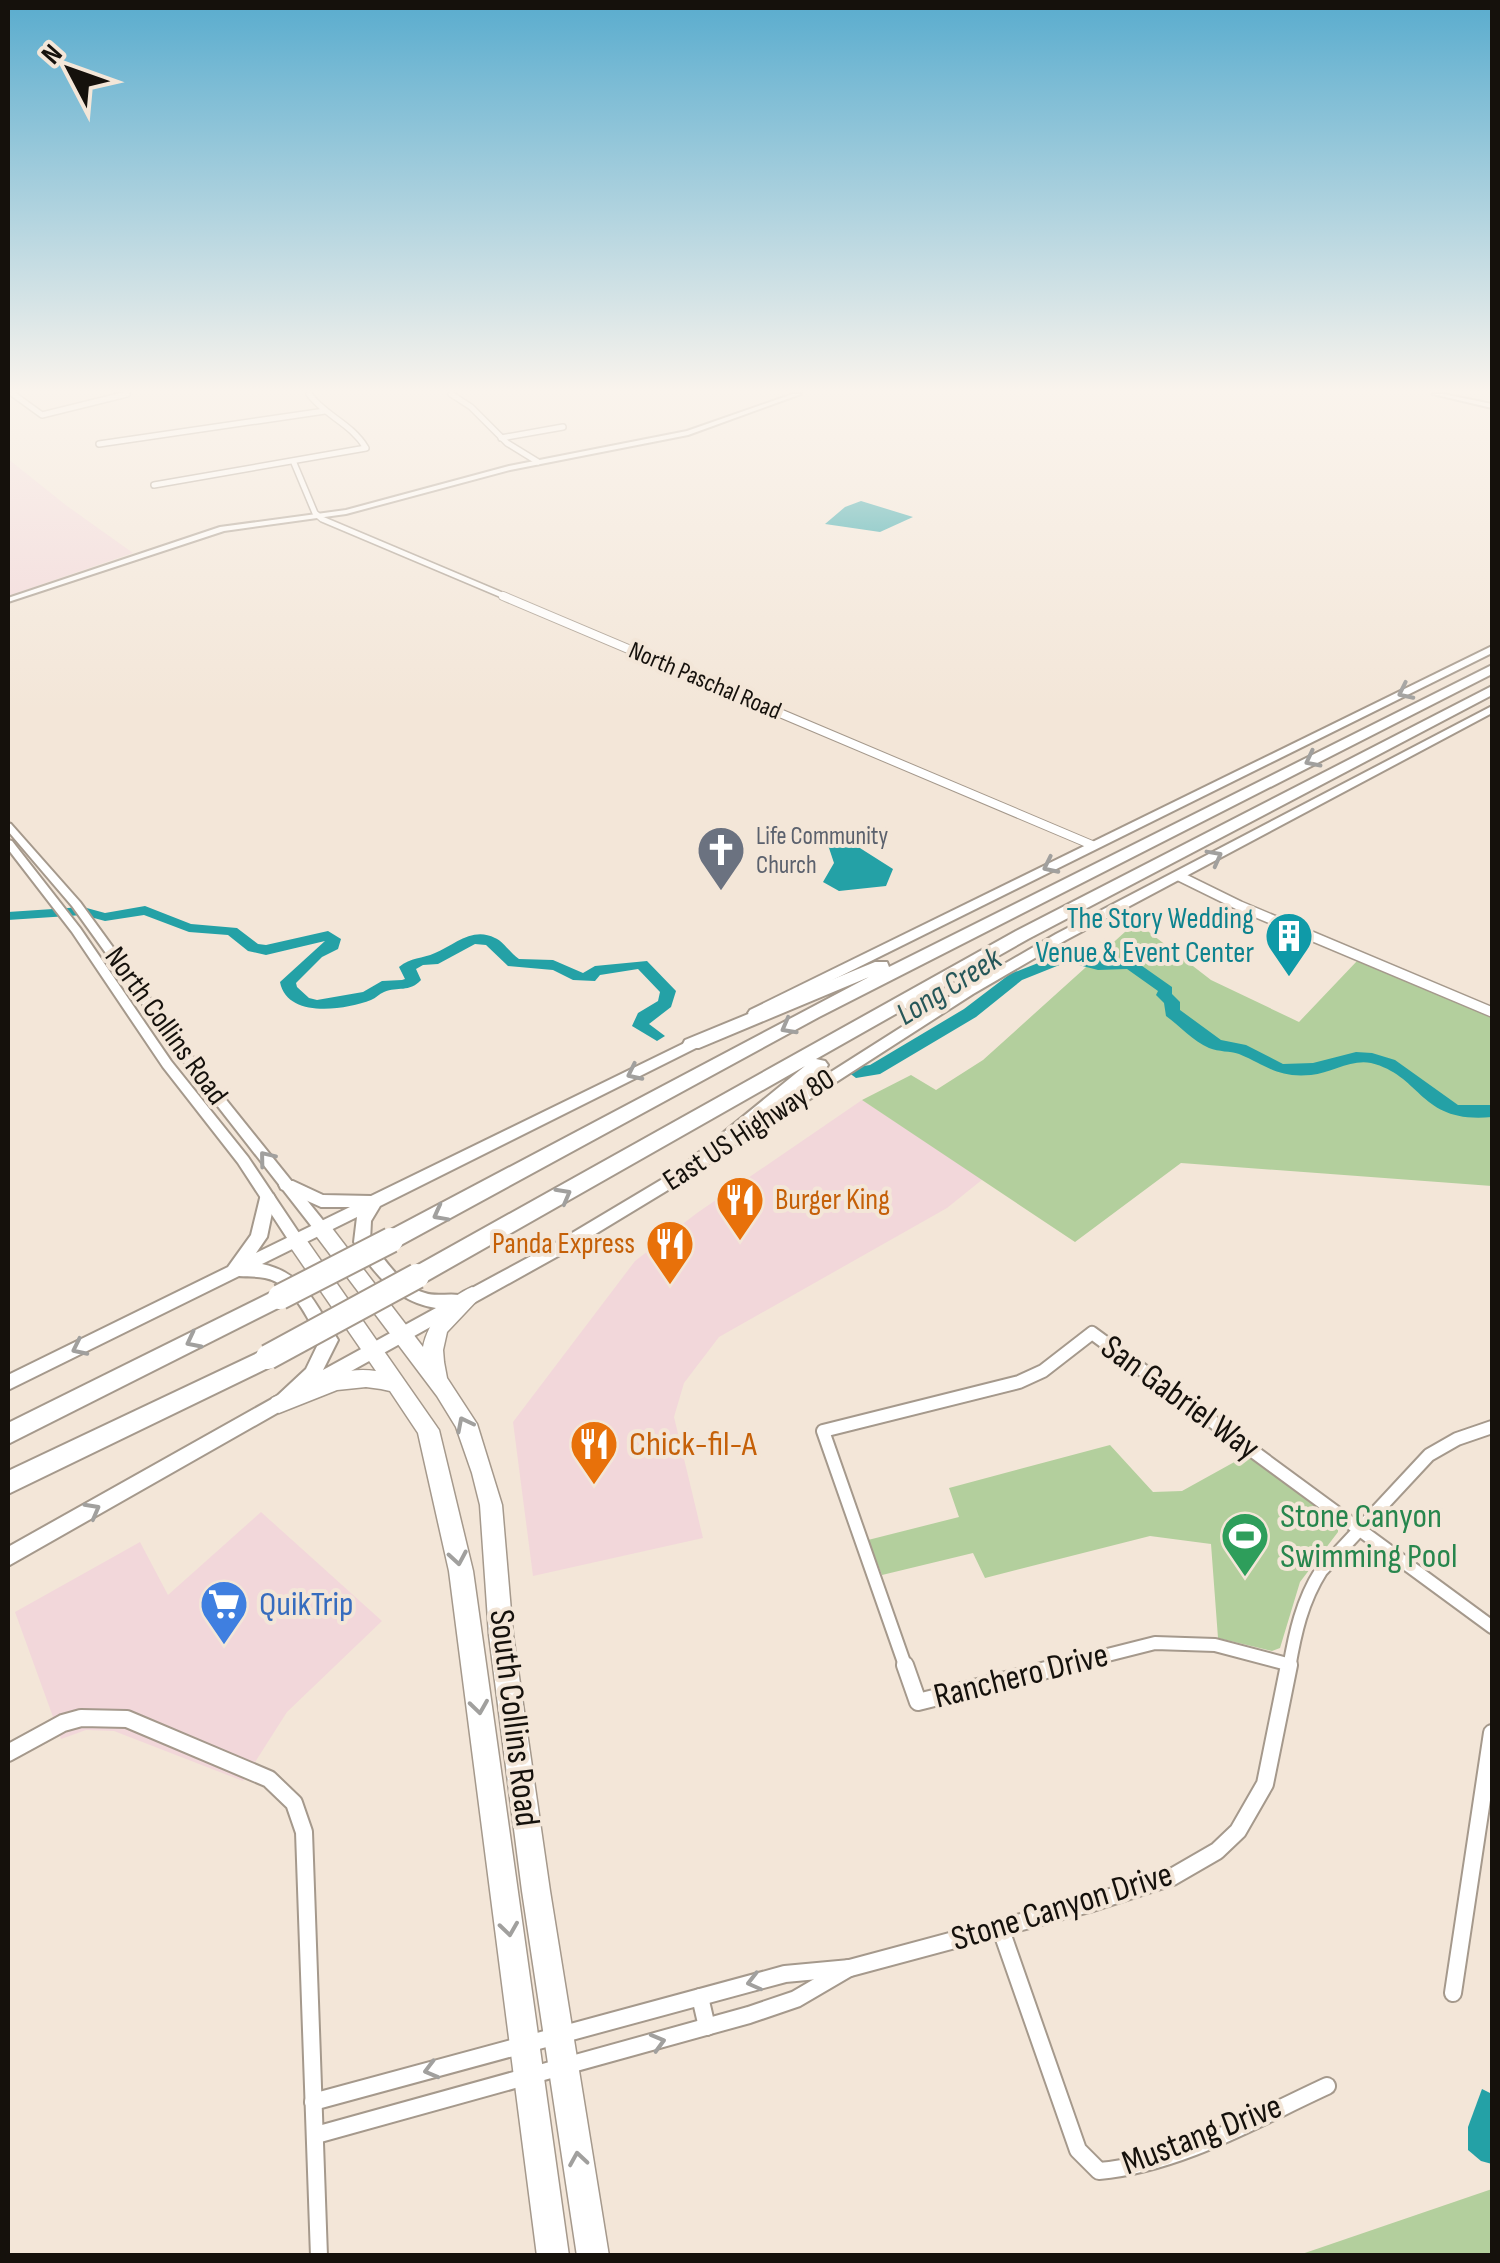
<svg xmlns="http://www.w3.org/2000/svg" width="1500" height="2263" font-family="'Sofia Sans Condensed',sans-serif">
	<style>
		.commercial { fill: #f2d7da }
		.education { fill: #f2d7d9 }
		.green { fill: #b3cf9d }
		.water { fill: #24a1a6 }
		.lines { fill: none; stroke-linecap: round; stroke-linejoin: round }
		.river { fill: #24a1a6; fill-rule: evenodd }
		.minor-far4-casing { stroke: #a5998c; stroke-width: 8 }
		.minor-far3-casing { stroke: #a5998c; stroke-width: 10 }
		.minor-far2-casing { stroke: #a5998c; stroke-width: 12 }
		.minor-far1-casing { stroke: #a5998c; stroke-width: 16 }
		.minor-casing { stroke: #a5998c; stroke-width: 20 }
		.tertiary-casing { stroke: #a5998c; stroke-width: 4 }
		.secondary-casing { stroke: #a5998c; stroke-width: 4 }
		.primary-casing { stroke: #a5998c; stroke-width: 3 }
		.motorway-casing { stroke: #a5998c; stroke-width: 4 }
		.minor-far4 { stroke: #fff; stroke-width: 5 }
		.minor-far3 { stroke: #fff; stroke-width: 8 }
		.minor-far2 { stroke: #fff; stroke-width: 9 }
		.minor-far1 { stroke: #fff; stroke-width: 12 }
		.minor { stroke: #fff; stroke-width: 16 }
		.tertiary { fill: #fff; fill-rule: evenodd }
		.secondary { fill: #fff; fill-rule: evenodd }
		.primary { fill: #fff; fill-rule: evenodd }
		.motorway { fill: #fff; fill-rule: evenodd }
		.motorway-bridge-casing { stroke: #a5998c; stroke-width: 28; stroke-linecap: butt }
		.motorway-bridge { stroke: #fff; stroke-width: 24 }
		.oneway { stroke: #a1a09e }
		.labels { text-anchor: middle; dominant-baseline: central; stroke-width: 8; stroke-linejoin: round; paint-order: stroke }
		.far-street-label { font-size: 25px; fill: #15110c; stroke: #f3e6d8 }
		.far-worship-label { font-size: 25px; fill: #5b616d; stroke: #f3e6d8; text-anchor: start }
		.culture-label { font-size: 30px; fill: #0d838f; stroke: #f3e6d8; text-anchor: end }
		.street-label { font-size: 30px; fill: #15110c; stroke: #f3e6d8 }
		.food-label { font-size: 30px; fill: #c56008; stroke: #f3e6d8; text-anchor: start }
		.water-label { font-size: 32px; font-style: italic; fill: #265759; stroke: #f3e6d8 }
		.near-street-label { font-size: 35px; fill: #15110c; stroke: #f3e6d8 }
		.near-food-label { font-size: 35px; fill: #c56008; stroke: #f3e6d8; text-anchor: start }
		.near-leisure-label { font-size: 35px; fill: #27864d; stroke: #f3e6d8; text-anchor: start }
		.near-shop-label { font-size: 35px; fill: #366cbe; stroke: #f3e6d8; text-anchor: start }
	</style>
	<rect width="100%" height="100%" fill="#f3e6d8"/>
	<!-- commercial -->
	<g class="commercial">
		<polygon points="862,1100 983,1179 947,1208 719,1337 684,1383 674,1417 703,1538 533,1576 513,1422 635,1261 697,1213"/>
		<polygon points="261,1512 382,1621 287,1712 243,1781 114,1731 86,1730 61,1739 15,1612 140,1542 168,1595"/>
	</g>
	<!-- education -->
	<polygon class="education" points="8,459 67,506 133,553 8,596"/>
	<!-- green -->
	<g class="green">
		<polygon points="1136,922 1211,980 1299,1022 1357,961 1492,1016 1492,1186 1181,1163 1075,1242 862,1100 911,1075 936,1090 983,1060"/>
		<polygon points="1110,1445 1153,1492 1182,1491 1247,1455 1338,1523 1338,1532 1300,1582 1280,1648 1272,1651 1218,1638 1211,1544 1150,1536 985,1578 973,1553 882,1575 868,1540 959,1517 949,1488"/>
		<polygon points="1492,2189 1492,2255 1299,2255"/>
	</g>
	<!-- water -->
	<g class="water">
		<polygon points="861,501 913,517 880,532 825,524 845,507"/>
		<polygon points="824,832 852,843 893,869 886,886 839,891 823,882 834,863 829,848 816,837"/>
		<polygon points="1482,2089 1492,2094 1492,2164 1481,2161 1468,2150 1468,2127"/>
	</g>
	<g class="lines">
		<!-- river -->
		<g class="river">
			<path d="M145,906L191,924L237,928L258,944L266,945L328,931L341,939L338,949L322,957L296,983L297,987L309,998L317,1000L363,992L382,981L402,980L405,979L399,967C411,957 422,959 435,953C454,945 473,926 495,938C504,942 510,953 519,959L553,960L583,973L595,966L647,961L676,991L671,1007L649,1024L665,1036L657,1041L632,1026L638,1013L658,1001L660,992L638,969L600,975L595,981L573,980L553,970L508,966L486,945L475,944L438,964L423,965L416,969L421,980C409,993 398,986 384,992C379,994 376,998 371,1000C345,1010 287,1019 280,982L325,941L266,955L248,951L228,935L189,932L144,915L105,921L83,915L8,920V912L83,907L105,913Z"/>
			<path d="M1066,952L1098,960L1135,961L1172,987V994L1180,1002V1010L1221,1040L1246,1045L1283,1064L1313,1063L1356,1052L1372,1053L1395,1060L1458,1105H1492V1117C1419,1124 1423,1076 1371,1063C1351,1059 1331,1073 1311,1075C1277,1078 1268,1066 1239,1054C1230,1051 1219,1052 1209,1048C1193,1041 1180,1026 1166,1016L1164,1003L1156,995L1158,991L1127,969L1098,970L1067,962L1022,980L976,1017L880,1074L856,1078L848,1072L850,1068L870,1065L964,1009L1010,974Z"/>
		</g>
		<!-- minor-far4 casing -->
		<g class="minor-far4-casing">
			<g id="minor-far4">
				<polyline points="13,394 42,415 127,394"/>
				<polyline points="451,394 471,407 507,443 538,462"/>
				<polyline points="501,438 563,427"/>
				<polyline points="99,444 325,411"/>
				<polyline points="294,463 315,513 322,519 509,598"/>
				<path d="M154,485L366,448C351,423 325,416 309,394"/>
			</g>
		</g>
		<!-- minor-far3 casing -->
		<g class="minor-far3-casing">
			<polyline id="minor-far3" points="503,596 1092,845"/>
		</g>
		<!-- minor-far2 casing -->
		<g class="minor-far2-casing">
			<polyline id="minor-far2" points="1179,876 1240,906 1492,1012"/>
		</g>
		<!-- minor-far1 casing -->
		<g class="minor-far1-casing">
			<g id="minor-far1">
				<polyline points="906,1668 823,1431 1019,1382 1043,1371 1092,1333 1492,1627"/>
				<polyline points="1056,1668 1155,1643 1215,1645 1287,1664"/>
				<path d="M1289,1668C1295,1633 1302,1601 1321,1571L1429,1455L1457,1439L1492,1427"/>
			</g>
		</g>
		<!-- minor casing -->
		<g class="minor-casing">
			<g id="minor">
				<polyline points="905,1665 918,1702 1066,1665"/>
				<polyline points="8,1753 63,1723 81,1718 127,1719 269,1779 294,1803 304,1832 319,2256"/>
				<path d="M1000,1927L1078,2150L1099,2171C1179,2164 1255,2119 1327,2086"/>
				<polyline points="1453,1993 1492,1733"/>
				<polyline points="700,1997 707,2027"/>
				<polyline points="313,2102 785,1974 850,1968 1092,1903 1172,1877 1217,1851 1238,1831 1265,1784 1289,1665"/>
				<polyline points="316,2135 749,2015 796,1999 849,1968"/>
			</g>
		</g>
		<!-- tertiary casing -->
		<g class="tertiary-casing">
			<g id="tertiary">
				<polygon points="793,394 801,394 688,435 510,470 346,514 224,531 8,602 8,598 220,527 346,510 509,466 687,431"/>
				<polygon points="1433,394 1443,394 1492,404 1492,408"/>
				<polygon points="8,823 11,824 80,902 203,1071 326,1224 328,1228 326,1232 316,1232 195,1077 72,906 8,831"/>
				<polygon points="8,840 12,841 80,928 171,1061 248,1157 301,1236 303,1240 301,1244 291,1244 238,1163 163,1067 72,932 8,849"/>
			</g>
		</g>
		<!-- secondary casing -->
		<g class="secondary-casing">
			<g id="secondary">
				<polygon points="1492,646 1492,653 760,1016 750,1016 748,1013 750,1010"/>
				<polygon points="1492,706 1492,713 1066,940 973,994 740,1144 730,1144 727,1140 730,1136 963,988 1056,934"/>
				<path d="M703,1034L708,1036L710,1039L708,1042L380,1206L371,1221L370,1241C385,1259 401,1287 425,1293C436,1297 448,1293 459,1295L557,1242L686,1165H696L699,1169L696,1173L569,1250L317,1390L311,1392L306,1390L293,1404L8,1566V1547L277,1396L306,1369L320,1340C307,1318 293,1283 265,1278C256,1276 247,1277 239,1276L8,1390V1375L228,1267L251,1235L261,1194H273L275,1198L267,1237L256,1253L350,1207H321L281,1189L279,1185L281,1181H293L323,1195L371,1196ZM357,1217L354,1242C374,1274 397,1302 436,1308L323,1370L338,1340L335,1335C314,1302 304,1273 262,1264Z"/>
			</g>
		</g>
		<!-- primary casing -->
		<g class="primary-casing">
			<g id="primary">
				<path d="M321,1221L328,1223L423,1347C428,1322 448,1297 472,1287L479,1290L482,1295L447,1332L443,1350L444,1362L447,1378L477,1424L502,1505L513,1635L550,1891L609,2256H577L522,1891L489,1635L480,1505L472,1473L456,1427L437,1396L314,1233L312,1228L314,1223Z"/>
				<path d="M296,1233L303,1235L439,1430L473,1571L569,2256H537L449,1571L418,1433L390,1391L381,1389L366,1387L337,1390L279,1413L272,1410L269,1404L272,1398C305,1383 339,1366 376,1371L289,1245L287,1240L289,1235Z"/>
			</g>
		</g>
		<!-- motorway casing -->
		<g class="motorway-casing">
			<g id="motorway">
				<polygon points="1492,665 1492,674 819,1017 399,1246 383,1246 380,1240 383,1234 869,977 699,1048 685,1048 683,1044 685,1040 875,962 887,962 889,967"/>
				<polygon points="1492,686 1492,695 1028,939 816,1059 825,1061 828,1065 825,1069 687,1181 680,1183 670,1176 805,1066 425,1282 409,1282 406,1276 409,1270 1016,931"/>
				<polygon points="280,1288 288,1291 291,1297 288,1303 8,1444 8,1423"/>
				<polygon points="268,1348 276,1350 280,1357 276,1364 8,1494 8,1471"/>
			</g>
		</g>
		<!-- minor-far4 -->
		<use href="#minor-far4" class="minor-far4"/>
		<!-- minor-far3 -->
		<use href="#minor-far3" class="minor-far3"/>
		<!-- minor-far2 -->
		<use href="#minor-far2" class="minor-far2"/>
		<!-- minor-far1 -->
		<use href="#minor-far1" class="minor-far1"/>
		<!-- minor -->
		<use href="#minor" class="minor"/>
		<!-- tertiary -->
		<use href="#tertiary" class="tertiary"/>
		<!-- secondary -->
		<use href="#secondary" class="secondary"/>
		<!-- primary -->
		<use href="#primary" class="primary"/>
		<!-- motorway -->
		<use href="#motorway" class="motorway"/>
		<!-- motorway-bridge casing -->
		<g class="motorway-bridge-casing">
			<g id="motorway-bridge">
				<polyline points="280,1297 391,1240"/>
				<polyline points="268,1357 417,1276"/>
			</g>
		</g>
		<!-- motorway-bridge -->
		<use href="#motorway-bridge" class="motorway-bridge"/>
	</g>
	<!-- one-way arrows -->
	<defs><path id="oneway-chevron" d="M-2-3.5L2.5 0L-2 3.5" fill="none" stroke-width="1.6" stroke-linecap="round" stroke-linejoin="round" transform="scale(2.5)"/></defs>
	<g class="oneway">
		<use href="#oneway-chevron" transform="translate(1405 692) rotate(154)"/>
		<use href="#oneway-chevron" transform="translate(1312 760) rotate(153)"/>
		<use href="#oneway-chevron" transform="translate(1215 857) rotate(-28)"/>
		<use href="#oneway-chevron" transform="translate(1050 866) rotate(154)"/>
		<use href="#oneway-chevron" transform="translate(788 1027) rotate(151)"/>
		<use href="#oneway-chevron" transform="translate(634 1073) rotate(154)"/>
		<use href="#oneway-chevron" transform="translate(266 1158) rotate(-129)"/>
		<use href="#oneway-chevron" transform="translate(564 1195) rotate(-29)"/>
		<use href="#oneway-chevron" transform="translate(440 1214) rotate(152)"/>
		<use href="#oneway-chevron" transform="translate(193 1341) rotate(153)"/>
		<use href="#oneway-chevron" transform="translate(79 1348) rotate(154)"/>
		<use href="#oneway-chevron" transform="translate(464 1424) rotate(-117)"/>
		<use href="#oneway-chevron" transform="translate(93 1510) rotate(-29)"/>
		<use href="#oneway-chevron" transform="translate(458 1558) rotate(80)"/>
		<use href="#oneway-chevron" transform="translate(479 1707) rotate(82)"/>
		<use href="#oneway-chevron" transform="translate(509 1929) rotate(82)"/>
		<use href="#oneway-chevron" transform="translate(754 1982) rotate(166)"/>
		<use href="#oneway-chevron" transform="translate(658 2042) rotate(-16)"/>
		<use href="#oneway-chevron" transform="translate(431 2070) rotate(165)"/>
		<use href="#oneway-chevron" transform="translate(578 2159) rotate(-99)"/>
	</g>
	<!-- sky -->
	<linearGradient id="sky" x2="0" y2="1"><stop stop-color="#59acce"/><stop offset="0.55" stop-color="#faf4ed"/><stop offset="1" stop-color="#faf4ed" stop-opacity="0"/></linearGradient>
	<rect width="1500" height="711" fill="url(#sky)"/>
	<!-- icons -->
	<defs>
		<g id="church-pin" transform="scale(2.5)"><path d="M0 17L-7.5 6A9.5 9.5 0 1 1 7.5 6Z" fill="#6b7280" stroke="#f3e6d8"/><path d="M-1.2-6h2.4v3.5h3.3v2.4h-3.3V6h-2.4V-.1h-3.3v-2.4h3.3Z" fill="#fff"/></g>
		<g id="building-pin" transform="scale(2.5)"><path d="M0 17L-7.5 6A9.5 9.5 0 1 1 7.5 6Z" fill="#0f9aa8" stroke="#f3e6d8"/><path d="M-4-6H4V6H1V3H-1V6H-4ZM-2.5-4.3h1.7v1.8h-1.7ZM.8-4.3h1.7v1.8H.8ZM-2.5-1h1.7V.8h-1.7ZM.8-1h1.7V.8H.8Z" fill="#fff"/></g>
		<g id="restaurant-pin" transform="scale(2.5)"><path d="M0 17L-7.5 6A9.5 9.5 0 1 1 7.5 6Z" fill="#e8710a" stroke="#f3e6d8"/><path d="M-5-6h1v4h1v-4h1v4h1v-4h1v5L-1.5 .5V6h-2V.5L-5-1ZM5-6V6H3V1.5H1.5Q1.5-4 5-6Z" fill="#fff"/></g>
		<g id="stadium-pin" transform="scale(2.5)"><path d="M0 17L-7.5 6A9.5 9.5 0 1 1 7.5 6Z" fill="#2e9e5b" stroke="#f3e6d8"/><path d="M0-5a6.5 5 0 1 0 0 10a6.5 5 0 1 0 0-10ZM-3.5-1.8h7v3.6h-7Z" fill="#fff"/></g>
		<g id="supermarket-pin" transform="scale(2.5)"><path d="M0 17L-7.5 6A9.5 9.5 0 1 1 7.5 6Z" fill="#3f7fe0" stroke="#f3e6d8"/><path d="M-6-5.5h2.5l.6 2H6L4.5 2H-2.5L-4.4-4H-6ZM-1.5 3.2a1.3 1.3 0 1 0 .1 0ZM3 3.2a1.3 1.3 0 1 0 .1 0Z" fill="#fff"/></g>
	</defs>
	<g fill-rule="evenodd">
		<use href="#church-pin" x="721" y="850"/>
		<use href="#building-pin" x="1289" y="936"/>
		<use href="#restaurant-pin" x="740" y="1200"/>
		<use href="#restaurant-pin" x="670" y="1244"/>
		<use href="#restaurant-pin" x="594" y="1444"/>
		<use href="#stadium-pin" x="1245" y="1536"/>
		<use href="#supermarket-pin" x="224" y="1604"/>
	</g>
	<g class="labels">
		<!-- far-street labels -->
		<g class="far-street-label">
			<text transform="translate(705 681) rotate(23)">North Paschal Road</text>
		</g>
		<!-- far-worship labels -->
		<g class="far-worship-label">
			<text x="756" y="836">Life Community<tspan x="756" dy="29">Church</tspan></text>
		</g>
		<!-- culture labels -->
		<g class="culture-label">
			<text x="1254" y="919">The Story Wedding<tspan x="1254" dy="34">Venue &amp; Event Center</tspan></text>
		</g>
		<!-- street labels -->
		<g class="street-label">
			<text transform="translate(166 1026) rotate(54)">North Collins Road</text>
			<text transform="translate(749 1130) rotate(-33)">East US Highway 80</text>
		</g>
		<!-- food labels -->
		<g class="food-label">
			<text x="775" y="1200">Burger King</text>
			<text x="635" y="1244" text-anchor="end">Panda Express</text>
		</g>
		<!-- water labels -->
		<g class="water-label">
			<text transform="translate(949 987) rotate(-32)">Long Creek</text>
		</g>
		<!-- near-street labels -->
		<g class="near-street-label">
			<text transform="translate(1180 1398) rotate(36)">San Gabriel Way</text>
			<text transform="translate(1021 1676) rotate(-14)">Ranchero Drive</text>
			<text transform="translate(514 1718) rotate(83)">South Collins Road</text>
			<text transform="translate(1062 1907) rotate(-17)">Stone Canyon Drive</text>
			<text transform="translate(1202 2135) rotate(-21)">Mustang Drive</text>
		</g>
		<!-- near-food labels -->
		<g class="near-food-label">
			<text x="629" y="1444">Chick-fil-A</text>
		</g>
		<!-- near-leisure labels -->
		<g class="near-leisure-label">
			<text x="1280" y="1516">Stone Canyon<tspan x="1280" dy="40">Swimming Pool</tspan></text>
		</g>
		<!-- near-shop labels -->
		<g class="near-shop-label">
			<text x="259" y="1604">QuikTrip</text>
		</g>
	</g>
	<!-- border -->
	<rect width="1500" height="2263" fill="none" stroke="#15110c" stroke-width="20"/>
	<!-- north arrow -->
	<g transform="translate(70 70) rotate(311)" stroke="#f3e6d8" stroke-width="8" paint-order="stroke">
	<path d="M0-8L18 38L0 25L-18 38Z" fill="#15110c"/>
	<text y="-15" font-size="28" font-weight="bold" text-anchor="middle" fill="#15110c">N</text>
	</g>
</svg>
